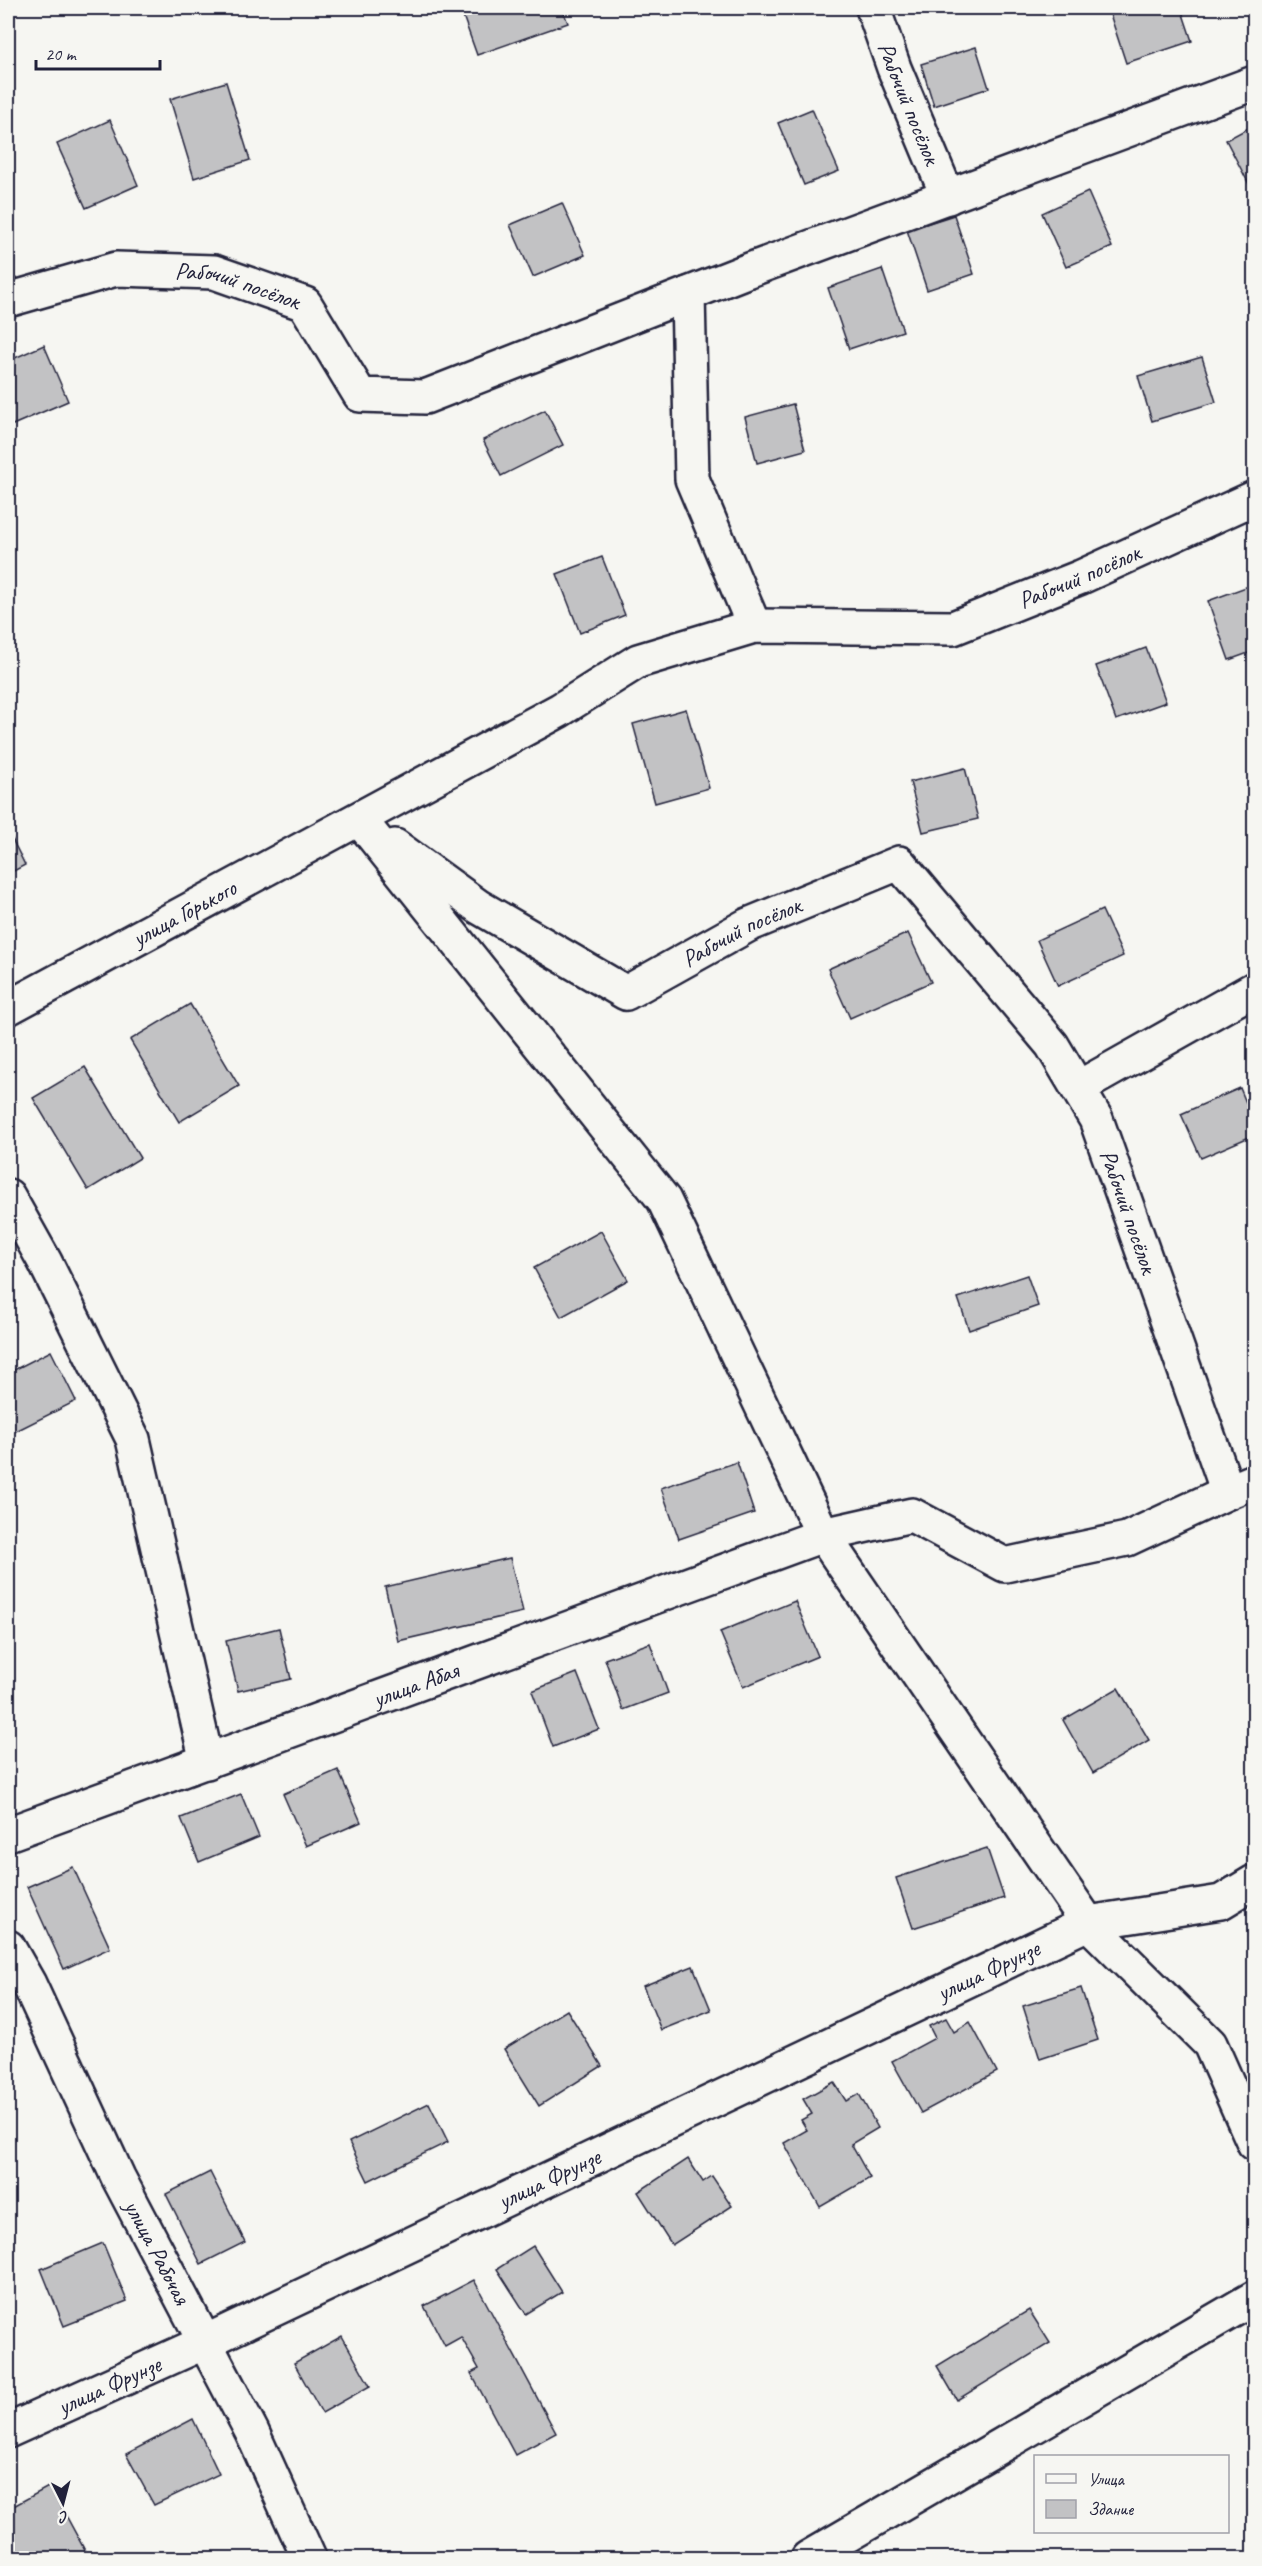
<svg xmlns="http://www.w3.org/2000/svg" width="1262" height="2566" font-family="Caveat,sans-serif">
	<style>
		.building { fill: #c2c2c4; stroke: #22223b; stroke-width: 1.5 }
		.lines { fill: none; stroke-linecap: round; stroke-linejoin: round }
		.street-casing { stroke: #22223b; stroke-width: 38 }
		.street { stroke: #f6f6f2; stroke-width: 33 }
		.labels { text-anchor: middle; dominant-baseline: central; stroke-width: 6; stroke-linejoin: round; paint-order: stroke }
		.street-label { font-size: 24px; fill: #22223b; stroke: #f6f6f2 }
	</style>
	<rect width="100%" height="100%" fill="#f6f6f2"/>
	<filter id="ink" filterUnits="userSpaceOnUse"><feTurbulence type="fractalNoise" baseFrequency=".0167" numOctaves="2"/><feDisplacementMap in="SourceGraphic" scale="12" xChannelSelector="R" yChannelSelector="G"/><feConvolveMatrix kernelMatrix="1 2 1 2 8 2 1 2 1" color-interpolation-filters="sRGB"/></filter>
	<g filter="url(#ink)">
		<!-- building -->
		<g class="building">
			<polygon points="479,8 562,8 568,23 477,55 462,13"/>
			<polygon points="1108,8 1181,8 1192,41 1126,63"/>
			<polygon points="976,47 989,88 934,106 921,64"/>
			<polygon points="226,82 250,160 194,178 170,99"/>
			<polygon points="812,109 839,171 804,185 778,123"/>
			<polygon points="110,120 138,185 86,208 57,144"/>
			<polygon points="1254,125 1254,186 1251,188 1226,140"/>
			<polygon points="1088,192 1112,247 1066,267 1042,213"/>
			<polygon points="562,203 585,255 533,277 510,225"/>
			<polygon points="954,215 974,274 927,290 907,230"/>
			<polygon points="882,269 903,331 849,349 828,288"/>
			<polygon points="44,345 68,401 8,427 8,361"/>
			<polygon points="1202,357 1216,402 1152,421 1138,376"/>
			<polygon points="793,404 805,450 757,463 745,417"/>
			<polygon points="545,410 563,445 501,476 483,440"/>
			<polygon points="602,557 625,615 580,633 557,574"/>
			<polygon points="1254,584 1254,651 1229,660 1208,601"/>
			<polygon points="1146,648 1166,702 1116,720 1096,666"/>
			<polygon points="686,709 709,788 655,803 633,724"/>
			<polygon points="965,768 978,819 923,832 910,782"/>
			<polygon points="8,831 25,865 8,874"/>
			<polygon points="1102,910 1123,956 1058,986 1037,940"/>
			<polygon points="908,933 931,982 850,1018 828,969"/>
			<polygon points="190,1004 239,1086 179,1122 130,1040"/>
			<polygon points="85,1067 140,1158 88,1190 33,1098"/>
			<polygon points="1240,1088 1254,1122 1254,1135 1201,1158 1181,1114"/>
			<polygon points="601,1231 628,1280 561,1317 534,1268"/>
			<polygon points="1027,1275 1038,1306 969,1330 958,1298"/>
			<polygon points="51,1351 76,1401 8,1435 8,1373"/>
			<polygon points="737,1462 754,1513 679,1539 661,1488"/>
			<polygon points="510,1558 523,1612 398,1641 385,1587"/>
			<polygon points="795,1601 818,1656 743,1687 720,1632"/>
			<polygon points="279,1628 291,1679 238,1691 226,1641"/>
			<polygon points="650,1643 668,1693 623,1710 605,1659"/>
			<polygon points="577,1673 599,1729 553,1747 532,1691"/>
			<polygon points="1118,1688 1149,1740 1093,1773 1063,1720"/>
			<polygon points="338,1770 361,1822 306,1846 283,1794"/>
			<polygon points="241,1794 259,1837 199,1862 181,1818"/>
			<polygon points="987,1848 1004,1898 913,1928 896,1878"/>
			<polygon points="73,1867 110,1948 64,1969 27,1887"/>
			<polygon points="693,1966 711,2010 661,2030 643,1986"/>
			<polygon points="1081,1988 1098,2040 1040,2059 1023,2006"/>
			<polygon points="567,2010 602,2066 539,2106 504,2049"/>
			<polygon points="946,2018 954,2032 970,2022 997,2072 921,2113 892,2061 935,2038 929,2026"/>
			<polygon points="834,2082 846,2101 859,2094 878,2128 851,2144 870,2178 820,2207 784,2143 807,2130 801,2120 812,2114 803,2099"/>
			<polygon points="429,2103 448,2142 368,2181 349,2142"/>
			<polygon points="688,2159 703,2182 712,2176 732,2206 672,2245 638,2192"/>
			<polygon points="210,2172 245,2242 201,2264 166,2194"/>
			<polygon points="103,2243 127,2301 64,2326 41,2269"/>
			<polygon points="533,2246 562,2292 526,2314 497,2269"/>
			<polygon points="474,2280 556,2433 515,2455 471,2373 479,2369 461,2337 445,2346 424,2306"/>
			<polygon points="1029,2310 1050,2343 957,2400 937,2366"/>
			<polygon points="342,2336 370,2386 322,2413 294,2363"/>
			<polygon points="193,2419 219,2474 154,2505 126,2454"/>
			<polygon points="50,2486 89,2558 9,2558 8,2509"/>
		</g>
		<g class="lines">
			<!-- street casing -->
			<g class="street-casing">
				<g id="street">
					<path id="s1" d="M873,8L894,68L948,197"/>
					<polyline points="688,294 692,479 754,626"/>
					<path id="s2" d="M8,300L116,269L214,272L305,304L360,395L425,397L744,272L1254,83"/>
					<polyline points="360,820 664,1200 823,1535 1088,1923 1210,2044 1254,2143"/>
					<path id="s3" d="M395,846L479,907L626,993L748,925L899,863L1052,1045L1096,1119L1228,1492L1254,1481"/>
					<path id="s4" d="M8,1008L560,710L638,661L754,626L953,628L1081,577L1254,498"/>
					<polyline points="1078,1088 1254,989"/>
					<polyline points="8,1196 45,1262 133,1439 207,1762"/>
					<path id="s5" d="M8,1834L823,1535L912,1515L1005,1565L1127,1539L1228,1492"/>
					<path id="s6" d="M8,1947L29,1984L118,2177L252,2432L309,2558"/>
					<path id="s7" d="M8,2431L205,2342L1088,1923L1221,1902L1254,1882"/>
					<polyline points="808,2558 1254,2298"/>
				</g>
			</g>
			<!-- street -->
			<use href="#street" class="street"/>
		</g>
	</g>
	<g class="labels">
		<!-- street labels -->
		<g class="street-label">
			<text stroke="none"><textPath href="#s1" startOffset="102">Рабочий посёлок</textPath></text>
			<text stroke="none"><textPath href="#s2" startOffset="236">Рабочий посёлок</textPath></text>
			<text stroke="none"><textPath href="#s4" startOffset="1176">Рабочий посёлок</textPath></text>
			<text stroke="none"><textPath href="#s4" startOffset="200">улица Горького</textPath></text>
			<text stroke="none"><textPath href="#s3" startOffset="405">Рабочий посёлок</textPath></text>
			<text stroke="none"><textPath href="#s3" startOffset="999">Рабочий посёлок</textPath></text>
			<text stroke="none"><textPath href="#s5" startOffset="434">улица Абая</textPath></text>
			<text stroke="none"><textPath href="#s7" startOffset="1083">улица Фрунзе</textPath></text>
			<text stroke="none"><textPath href="#s7" startOffset="597">улица Фрунзе</textPath></text>
			<text stroke="none"><textPath href="#s6" startOffset="340">улица Рабочая</textPath></text>
			<text stroke="none"><textPath href="#s7" startOffset="111">улица Фрунзе</textPath></text>
		</g>
	</g>
	<!-- margin -->
	<rect width="1262" height="2566" fill="none" stroke="#f6f6f2" stroke-width="30"/>
	<rect x="15" y="15" width="1232" height="2536" fill="none" stroke="#22223b" stroke-width="2" filter="url(#ink)"/>
	<!-- legend -->
	<rect x="1034" y="2455" width="195" height="78" fill="#f6f6f2" stroke="#a1a1a9" stroke-width="1.5"/>
	<rect x="1046" y="2474" width="30" height="9" fill="#f6f6f2" stroke="#a1a1a9" stroke-width="1.5"/>
	<text x="1088" y="2485" font-size="18" fill="#22223b">Улица</text>
	<rect x="1046" y="2500" width="30" height="18" fill="#c2c2c4" stroke="#a1a1a9" stroke-width="1.5"/>
	<text x="1088" y="2515" font-size="18" fill="#22223b">Здание</text>
	<!-- north arrow -->
	<g transform="translate(63 2503) rotate(174)" stroke="#f6f6f2" stroke-width="4.5" paint-order="stroke">
	<path d="M0-4.5L10 22L0 15L-10 22Z" fill="#22223b"/>
	<text y="-9" font-size="16" font-weight="bold" text-anchor="middle" fill="#22223b">С</text>
	</g>
	<!-- scale -->
	<path d="M36 60v9h124v-9" fill="none" stroke="#22223b" stroke-width="3"/>
	<text x="45" y="60" font-size="18" fill="#22223b" stroke="#f6f6f2" stroke-width="4.5" paint-order="stroke">20 m</text>
</svg>
